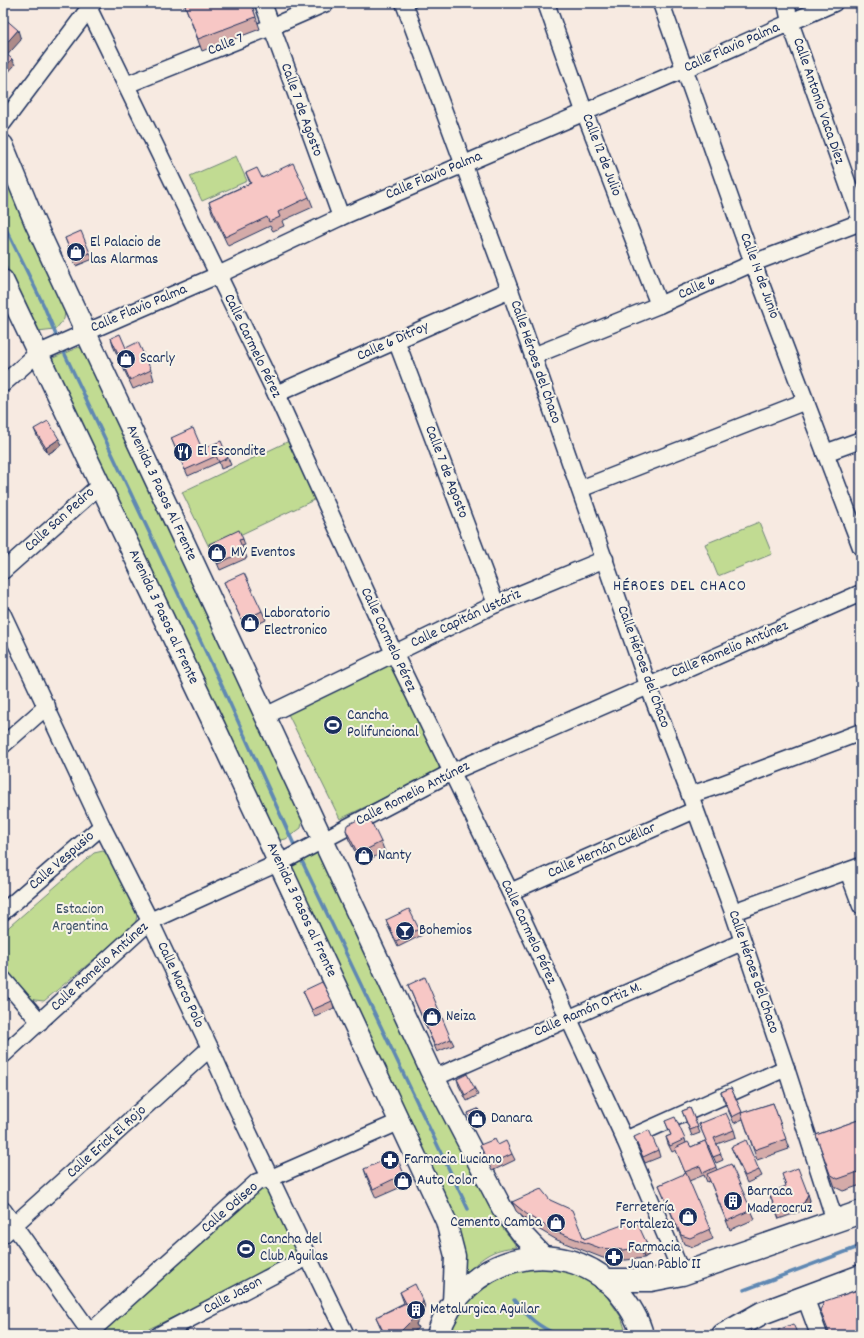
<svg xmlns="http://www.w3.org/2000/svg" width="864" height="1338" font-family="Dekko,sans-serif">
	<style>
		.green { fill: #c1db92; stroke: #6e8578 }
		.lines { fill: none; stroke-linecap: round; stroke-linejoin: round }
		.stream { stroke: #5f88b3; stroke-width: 3.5 }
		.minor-casing { stroke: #1b2f5e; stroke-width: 19 }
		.major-casing { stroke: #1b2f5e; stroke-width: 23 }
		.highway-casing { stroke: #1b2f5e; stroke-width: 25 }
		.minor { stroke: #f7f3e8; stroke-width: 16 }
		.major { stroke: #f7f3e8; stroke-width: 20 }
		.highway { stroke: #f7f3e8; stroke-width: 22 }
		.wall { fill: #d4aba9; stroke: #1b2f5e }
		.shaded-wall { fill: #ad8b8a; stroke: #1b2f5e }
		.building { fill: #f7c7c5; stroke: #1b2f5e }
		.labels { text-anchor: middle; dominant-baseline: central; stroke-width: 4; stroke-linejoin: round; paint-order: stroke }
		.street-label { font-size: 15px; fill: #1b2f5e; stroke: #f7f3e8 }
		.poi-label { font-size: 15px; fill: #1b2f5e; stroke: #f7f3e8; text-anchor: start }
		.park-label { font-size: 15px; fill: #3c5168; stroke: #f7f3e8 }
		.neighbourhood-label { font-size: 16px; letter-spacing: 1px; fill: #1b2f5e; stroke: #f7f3e8 }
	</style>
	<rect width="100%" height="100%" fill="#f7eae1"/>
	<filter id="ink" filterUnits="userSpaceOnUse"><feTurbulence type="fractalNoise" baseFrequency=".025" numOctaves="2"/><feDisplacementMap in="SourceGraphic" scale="8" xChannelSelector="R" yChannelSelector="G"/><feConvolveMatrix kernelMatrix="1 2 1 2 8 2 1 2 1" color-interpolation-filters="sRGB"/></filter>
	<g filter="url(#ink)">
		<!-- green -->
		<g class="green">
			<polygon points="236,156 247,181 202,201 190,176"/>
			<polygon points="3,170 66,306 64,319 55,330 38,332 3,259"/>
			<polygon points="79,347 87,353 304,814 301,828 286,839 276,841 46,361"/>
			<polygon points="289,441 316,499 210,549 182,492"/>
			<polygon points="759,522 772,554 718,576 705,544"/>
			<polygon points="384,664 390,665 395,668 439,761 439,768 436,773 340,819 286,710"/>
			<polygon points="103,851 109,855 135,906 137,916 135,925 44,1001 35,1000 28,998 3,969 3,932 94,853"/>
			<path d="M317,851L325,856L490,1208L502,1227L517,1247C490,1249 482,1258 463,1276L288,868Z"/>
			<polygon points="267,1186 300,1253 293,1260 136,1335 106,1335 103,1329 257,1187"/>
			<polygon points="517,1266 546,1266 577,1275 603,1291 621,1317 627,1335 447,1335 465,1298"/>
		</g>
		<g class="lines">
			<!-- stream -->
			<g class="stream">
				<polyline points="3,223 44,306 58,340"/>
				<polyline points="62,348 222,686 296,849"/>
				<polyline points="300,857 468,1209"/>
				<polyline points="744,1290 861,1246"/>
				<path d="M514,1300C529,1318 537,1326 558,1335"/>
			</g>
			<!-- minor casing -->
			<g class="minor-casing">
				<g id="minor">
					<polyline points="263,3 341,217"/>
					<polyline points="404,3 510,290 648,685 690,795 733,912 786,1068 835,1221"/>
					<polyline points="546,3 584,111 659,305"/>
					<polyline points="661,3 753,263 861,547"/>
					<polyline points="786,3 790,22 861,221"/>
					<polyline points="89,9 276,394 394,653 510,892 625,1140 682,1274"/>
					<polyline points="126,85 271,27 326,3"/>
					<polyline points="3,123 93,3"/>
					<polyline points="396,340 496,604"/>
					<polyline points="533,356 659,305 753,263 861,222"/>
					<polyline points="3,384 37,354 73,338 218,275 341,217 685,69 834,3"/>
					<polyline points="276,394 510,290"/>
					<polyline points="825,453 861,440"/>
					<polyline points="580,489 806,401"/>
					<polyline points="3,571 100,485"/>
					<polyline points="3,615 102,826 150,921 210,1048 233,1100 308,1257 346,1335"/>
					<polyline points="265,716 496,604 605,559"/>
					<polyline points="3,745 47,706"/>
					<polyline points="690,795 717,786 861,732"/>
					<polyline points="848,871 861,906"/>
					<polyline points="510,892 695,810"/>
					<polyline points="3,912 102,826"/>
					<polyline points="733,912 861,866"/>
					<polyline points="3,979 40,1022"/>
					<polyline points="3,1055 150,921 287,859 452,772 861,593"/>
					<polyline points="434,1078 742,942"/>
					<polyline points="625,1140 786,1068"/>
					<polyline points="3,1210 92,1335"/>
					<polyline points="3,1235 210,1048"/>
					<polyline points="805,1297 819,1335"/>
					<polyline points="87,1335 257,1182 271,1178 399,1122"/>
					<polyline points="159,1335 308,1257"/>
				</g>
			</g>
			<!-- major casing -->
			<g class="major-casing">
				<g id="major">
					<polyline points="3,145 35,223 94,350 166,503 430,1070 502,1208 522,1234 544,1257"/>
					<polyline points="3,280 217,731 446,1221 455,1256 453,1303"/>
				</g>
			</g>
			<!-- highway casing -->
			<g class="highway-casing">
				<g id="highway">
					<polyline points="605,1280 651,1280 682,1274 861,1212"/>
					<path d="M438,1335C461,1257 560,1230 617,1290C628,1303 638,1318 642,1335"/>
					<polyline points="723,1335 762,1313 861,1276"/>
				</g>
			</g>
			<!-- minor -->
			<use href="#minor" class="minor"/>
			<!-- major -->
			<use href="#major" class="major"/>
			<!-- highway -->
			<use href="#highway" class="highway"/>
		</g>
		<!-- wall -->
		<g class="wall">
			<polygon points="184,3 251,3 260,29 202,51"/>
			<polygon points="246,173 262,178 309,197 313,207 282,221 284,226 273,231 270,226 228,246 212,212 209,202 250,183"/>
			<polygon points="65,238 90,253 93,259 76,266"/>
			<polygon points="111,338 126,348 151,370 154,380 133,389 114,348"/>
			<polygon points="34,429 62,445 48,454 37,436"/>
			<polygon points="171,438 228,458 231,465 221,469 219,462 188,476"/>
			<polygon points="243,539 245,545 242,546 247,558 220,570 209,544"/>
			<polygon points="224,582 262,611 266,620 246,630 228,591"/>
			<polygon points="346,830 381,842 385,852 361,863 349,840"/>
			<polygon points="386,920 419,929 422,935 398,947 388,926"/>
			<polygon points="408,985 451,1039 454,1045 437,1052"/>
			<polygon points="303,991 332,1001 334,1008 315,1017"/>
			<polygon points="457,1079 475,1089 478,1095 467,1101 459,1086"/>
			<polygon points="731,1088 742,1113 773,1103 789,1149 757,1160 743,1119 734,1123 723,1099 721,1092"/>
			<polygon points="690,1108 700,1133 692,1136 682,1111"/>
			<polygon points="478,1109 484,1122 474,1126 468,1113"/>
			<polygon points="861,1119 861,1185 843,1191 835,1187 816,1135"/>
			<polygon points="665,1121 685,1139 686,1143 691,1147 705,1141 717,1170 751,1210 755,1219 730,1230 710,1181 707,1182 704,1175 689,1181 713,1239 693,1247 684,1244 659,1185 686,1174 676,1150 672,1152 668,1144 666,1137 671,1135"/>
			<polygon points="699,1124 734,1130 736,1137 717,1144 723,1160 716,1163"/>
			<polygon points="634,1137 658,1150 660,1157 645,1163"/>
			<polygon points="480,1145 498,1145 512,1154 515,1160 492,1171"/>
			<polygon points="731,1147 759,1170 762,1176 747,1183"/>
			<polygon points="364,1169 404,1174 408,1184 376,1198 367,1178"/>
			<polygon points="769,1193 810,1200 807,1209 779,1219"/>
			<polygon points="512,1202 584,1239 647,1244 650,1254 644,1258 626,1260 603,1258 557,1240 533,1226 516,1211"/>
			<polygon points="400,1292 425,1307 416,1324 418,1328 410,1335 384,1335 376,1317 404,1303"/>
		</g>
		<!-- shaded-wall -->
		<g class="shaded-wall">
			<polygon points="18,30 21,40 3,60 3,47"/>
			<polygon points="12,59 15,65 3,78 3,69"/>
			<polygon points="59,439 62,445 48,454 46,448"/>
			<polygon points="808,1194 810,1200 807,1209 804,1203"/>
			<polygon points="647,1244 650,1254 644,1258 641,1248"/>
			<polygon points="423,1301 425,1307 416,1324 418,1328 410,1335 397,1335 413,1318"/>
		</g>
		<!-- building -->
		<g class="building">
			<polygon points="184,3 251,3 256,17 198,39"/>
			<polygon points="3,17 18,30 3,47"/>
			<polygon points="3,51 12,59 3,69"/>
			<polygon points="293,163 309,197 278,212 280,217 269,222 267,217 225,237 209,202 251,183 246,173 257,168 262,178"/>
			<polygon points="81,231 90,253 74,260 65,238"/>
			<polygon points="120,334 126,348 138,342 151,370 130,380 111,338"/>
			<polygon points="48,421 59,439 46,448 34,429"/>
			<polygon points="193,428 202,449 221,441 228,458 219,462 216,456 185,470 171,438"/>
			<polygon points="239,530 243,539 239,540 244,551 218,564 209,544"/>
			<polygon points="244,573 262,611 242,621 224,582"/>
			<polygon points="368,815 381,842 358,854 346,830 347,825"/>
			<polygon points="409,909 419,929 396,941 386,920"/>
			<polygon points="425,977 451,1039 435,1046 408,985"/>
			<polygon points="322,982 332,1001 312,1010 303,991"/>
			<polygon points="467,1074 475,1089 465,1095 457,1079"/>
			<polygon points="731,1088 742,1112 732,1117 721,1092"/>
			<polygon points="773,1103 786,1139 754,1150 741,1113"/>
			<polygon points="690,1108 698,1127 690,1130 682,1111"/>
			<polygon points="478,1109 483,1119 473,1123 468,1113"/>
			<polygon points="726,1113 734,1130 714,1138 721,1154 713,1157 699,1124"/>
			<polygon points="675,1117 685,1139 670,1146 666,1137 671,1135 665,1121"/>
			<polygon points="861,1119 861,1171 838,1179 830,1174 816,1135"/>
			<polygon points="649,1130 658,1150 643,1157 634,1137"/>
			<polygon points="495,1139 498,1145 506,1141 512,1154 489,1165 480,1145"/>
			<polygon points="746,1140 759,1170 745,1176 731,1147"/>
			<polygon points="705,1141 716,1167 703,1173 700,1166 685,1172 675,1148 688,1142 691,1147"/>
			<polygon points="396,1155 404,1174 373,1189 364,1169"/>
			<polygon points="731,1164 751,1210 727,1221 707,1174"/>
			<polygon points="798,1168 808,1194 804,1203 777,1213 769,1193 786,1186 782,1174"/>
			<polygon points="686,1173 710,1229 690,1238 681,1235 659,1185"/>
			<polygon points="541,1189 550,1200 572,1210 584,1239 636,1220 647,1244 641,1248 623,1250 600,1248 554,1231 529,1216 512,1202"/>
			<polygon points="415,1284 423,1301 414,1318 400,1292"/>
			<polygon points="861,1289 861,1335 830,1335 820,1310 825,1301"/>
			<polygon points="406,1303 414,1318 397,1335 385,1335 376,1317"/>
			<polygon points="793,1324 798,1335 780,1335 778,1330"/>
			<polygon points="327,1328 330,1335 313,1335"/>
			<polygon points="751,1329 753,1335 736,1335"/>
			<polygon points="310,1330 312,1335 302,1335 301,1334"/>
		</g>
	</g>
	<!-- icons -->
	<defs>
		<g id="shop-disc" transform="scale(1)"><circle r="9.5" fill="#1b2f5e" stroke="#f7f3e8"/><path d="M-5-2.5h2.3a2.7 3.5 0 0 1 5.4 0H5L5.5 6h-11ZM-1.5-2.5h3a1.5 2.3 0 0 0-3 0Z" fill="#fff"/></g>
		<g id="restaurant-disc" transform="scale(1)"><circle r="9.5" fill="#1b2f5e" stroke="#f7f3e8"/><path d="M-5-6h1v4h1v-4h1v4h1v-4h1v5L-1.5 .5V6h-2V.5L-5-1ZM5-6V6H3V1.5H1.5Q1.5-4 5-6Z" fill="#fff"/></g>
		<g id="stadium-disc" transform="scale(1)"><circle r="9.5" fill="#1b2f5e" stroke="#f7f3e8"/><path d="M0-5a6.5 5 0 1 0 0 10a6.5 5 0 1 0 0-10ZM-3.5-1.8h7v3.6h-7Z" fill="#fff"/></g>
		<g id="bar-disc" transform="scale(1)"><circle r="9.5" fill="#1b2f5e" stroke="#f7f3e8"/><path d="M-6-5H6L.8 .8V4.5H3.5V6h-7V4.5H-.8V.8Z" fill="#fff"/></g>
		<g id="pharmacy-disc" transform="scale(1)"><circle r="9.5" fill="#1b2f5e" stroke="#f7f3e8"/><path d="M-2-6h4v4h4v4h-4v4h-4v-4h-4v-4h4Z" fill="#fff"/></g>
		<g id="building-disc" transform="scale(1)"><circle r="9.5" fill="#1b2f5e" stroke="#f7f3e8"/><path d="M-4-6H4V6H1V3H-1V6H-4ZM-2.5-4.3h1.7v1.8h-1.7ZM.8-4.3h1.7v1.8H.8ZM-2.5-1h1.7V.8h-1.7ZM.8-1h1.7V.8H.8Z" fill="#fff"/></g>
	</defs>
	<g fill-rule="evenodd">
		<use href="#shop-disc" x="76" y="252"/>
		<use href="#shop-disc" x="126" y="359"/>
		<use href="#restaurant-disc" x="183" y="452"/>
		<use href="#shop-disc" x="217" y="553"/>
		<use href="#shop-disc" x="250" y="623"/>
		<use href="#stadium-disc" x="333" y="725"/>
		<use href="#shop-disc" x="364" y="856"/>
		<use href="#bar-disc" x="405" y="931"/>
		<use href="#shop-disc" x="432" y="1017"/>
		<use href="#shop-disc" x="477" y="1119"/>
		<use href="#pharmacy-disc" x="390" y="1160"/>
		<use href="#shop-disc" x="403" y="1181"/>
		<use href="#building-disc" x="733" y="1201"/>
		<use href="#shop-disc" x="688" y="1217"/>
		<use href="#shop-disc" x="556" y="1223"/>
		<use href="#stadium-disc" x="246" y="1249"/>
		<use href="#pharmacy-disc" x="614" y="1257"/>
		<use href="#building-disc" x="416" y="1310"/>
	</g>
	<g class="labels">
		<!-- street labels -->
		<g class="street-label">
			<text transform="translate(226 45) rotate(-22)">Calle 7</text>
			<text transform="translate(732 48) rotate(-24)">Calle Flavio Palma</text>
			<text transform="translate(818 101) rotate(71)">Calle Antonio Vaca Díez</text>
			<text transform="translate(301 110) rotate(70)">Calle 7 de Agosto</text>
			<text transform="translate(601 155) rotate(69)">Calle 12 de Julio</text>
			<text transform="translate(434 176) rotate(-23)">Calle Flavio Palma</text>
			<text transform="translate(759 276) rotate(70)">Calle 14 de Junio</text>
			<text transform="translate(697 288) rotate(-24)">Calle 6</text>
			<text transform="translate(139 309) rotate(-23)">Calle Flavio Palma</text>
			<text transform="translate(393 342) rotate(-24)">Calle 6 Ditroy</text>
			<text transform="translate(252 346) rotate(64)">Calle Carmelo Pérez</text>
			<text transform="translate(535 362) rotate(71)">Calle Héroes del Chaco</text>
			<text transform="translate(446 472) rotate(69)">Calle 7 de Agosto</text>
			<text transform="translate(161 493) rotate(65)">Avenida 3 Pasos Al Frente</text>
			<text transform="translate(60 520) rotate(-42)">Calle San Pedro</text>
			<text transform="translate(163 617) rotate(65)">Avenida 3 Pasos al Frente</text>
			<text transform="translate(466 619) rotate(-25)">Calle Capitán Ustáriz</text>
			<text transform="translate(388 640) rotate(65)">Calle Carmelo Pérez</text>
			<text transform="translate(730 650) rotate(-23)">Calle Romelio Antúnez</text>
			<text transform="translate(643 667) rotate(70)">Calle Héroes del Chaco</text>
			<text transform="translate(413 794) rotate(-27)">Calle Romelio Antúnez</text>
			<text transform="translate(602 851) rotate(-24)">Calle Hernán Cuéllar</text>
			<text transform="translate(62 861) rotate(-41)">Calle Vespusio</text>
			<text transform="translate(301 910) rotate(65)">Avenida 3 Pasos al Frente</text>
			<text transform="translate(528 932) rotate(65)">Calle Carmelo Pérez</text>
			<text transform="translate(100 967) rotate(-42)">Calle Romelio Antúnez</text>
			<text transform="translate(753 972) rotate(71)">Calle Héroes del Chaco</text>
			<text transform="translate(180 985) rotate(65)">Calle Marco Polo</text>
			<text transform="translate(588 1010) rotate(-24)">Calle Ramón Ortiz M.</text>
			<text transform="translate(107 1142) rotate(-42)">Calle Erick El Rojo</text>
			<text transform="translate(230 1208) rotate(-41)">Calle Odiseo</text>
			<text transform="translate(233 1296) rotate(-28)">Calle Jason</text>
		</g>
		<!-- poi labels -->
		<g class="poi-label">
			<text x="90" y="243">El Palacio de<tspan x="90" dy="17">las Alarmas</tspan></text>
			<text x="140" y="359">Scarly</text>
			<text x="197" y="452">El Escondite</text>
			<text x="231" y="553">MV Eventos</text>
			<text x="264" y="614">Laboratorio<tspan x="264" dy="17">Electronico</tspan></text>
			<text x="347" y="716">Cancha<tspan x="347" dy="17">Polifuncional</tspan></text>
			<text x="378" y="856">Nanty</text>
			<text x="419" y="931">Bohemios</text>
			<text x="446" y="1017">Neiza</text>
			<text x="491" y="1119">Danara</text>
			<text x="404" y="1160">Farmacia Luciano</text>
			<text x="417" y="1181">Auto Color</text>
			<text x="747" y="1192">Barraca<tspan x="747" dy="17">Maderocruz</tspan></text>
			<text x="674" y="1208" text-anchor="end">Ferretería<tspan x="674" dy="17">Fortaleza</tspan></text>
			<text x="542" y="1223" text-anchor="end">Cemento Camba</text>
			<text x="260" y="1240">Cancha del<tspan x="260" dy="17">Club Aguilas</tspan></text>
			<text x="628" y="1248">Farmacia<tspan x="628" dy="17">Juan Pablo II</tspan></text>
			<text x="430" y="1310">Metalurgica Aguilar</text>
		</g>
		<!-- park labels -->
		<g class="park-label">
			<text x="80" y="910">Estacion<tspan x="80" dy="17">Argentina</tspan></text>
		</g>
		<!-- neighbourhood labels -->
		<g class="neighbourhood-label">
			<text x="680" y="586">HÉROES DEL CHACO</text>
		</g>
	</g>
	<!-- margin -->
	<rect width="864" height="1338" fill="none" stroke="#f7f3e8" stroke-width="16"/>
	<rect x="8" y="8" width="848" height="1322" fill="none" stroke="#1b2f5e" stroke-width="1.5" filter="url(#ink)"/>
</svg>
